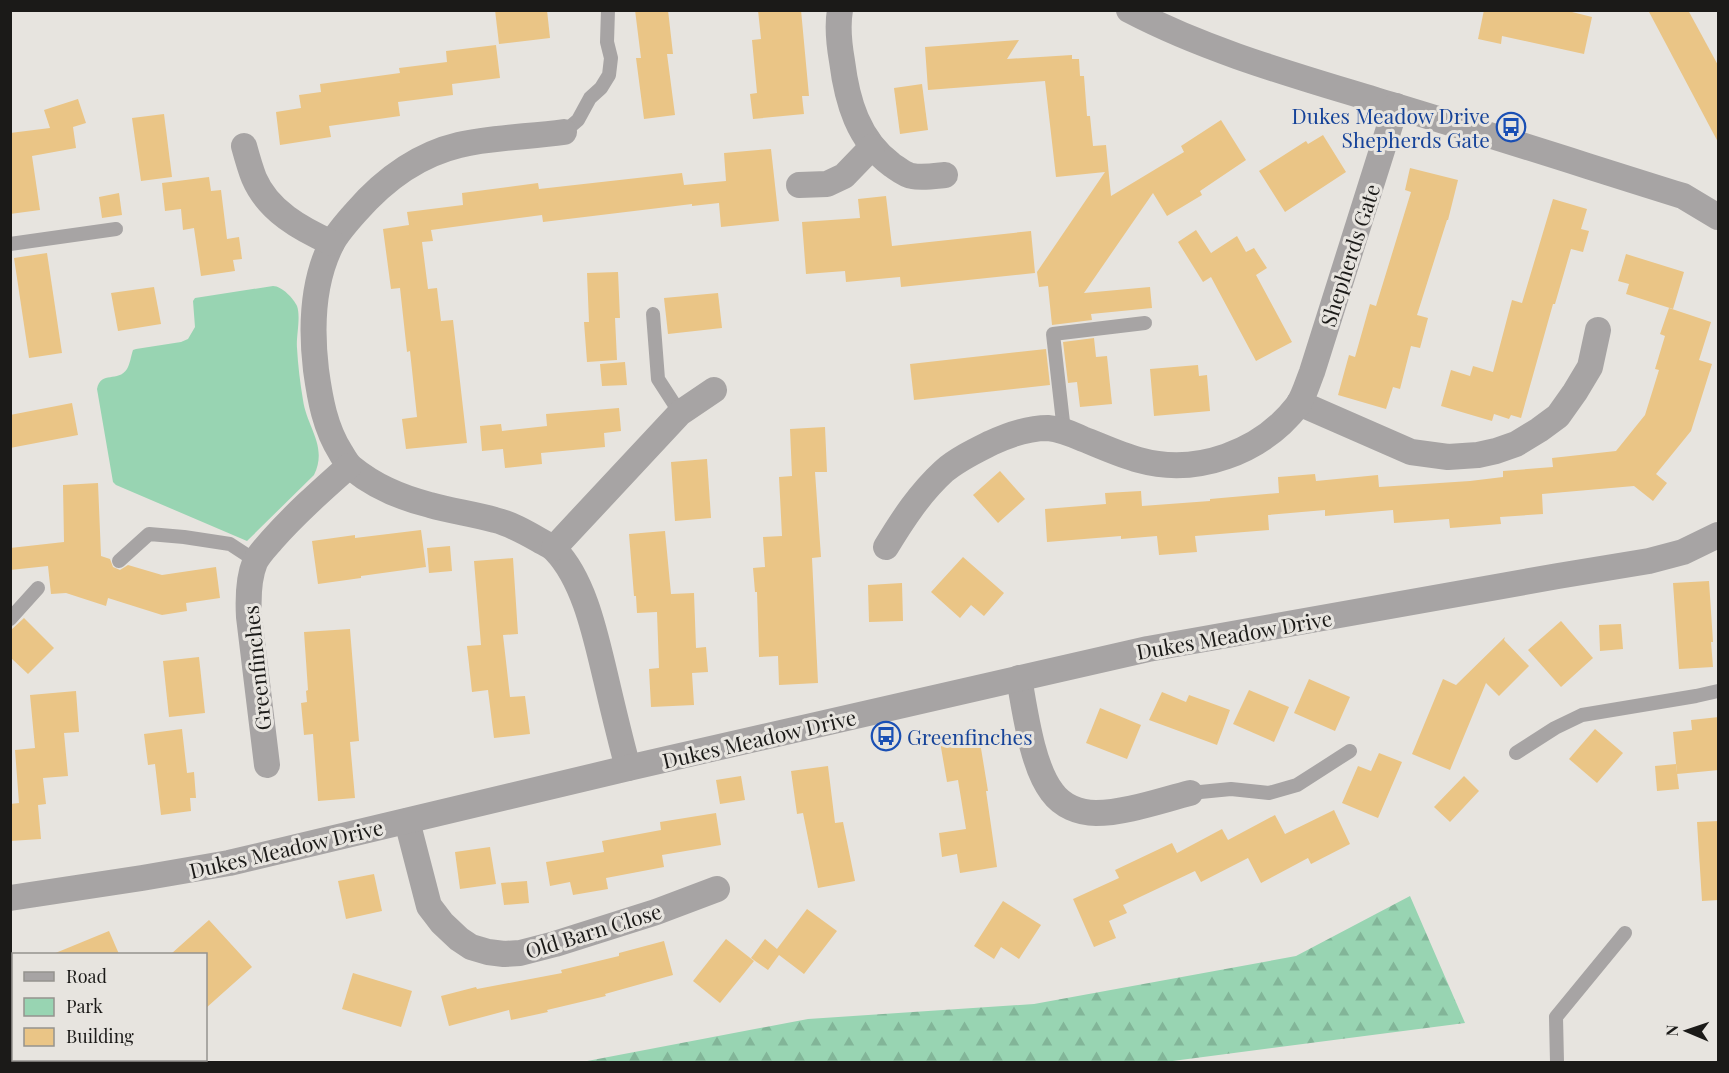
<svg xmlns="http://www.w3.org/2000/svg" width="1729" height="1073" font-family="'Playfair Display',serif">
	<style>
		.green { fill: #98d4b2 }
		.forest { fill: url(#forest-firs) }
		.building { fill: #eac586 }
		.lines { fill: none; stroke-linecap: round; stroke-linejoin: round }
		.service { stroke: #a7a4a4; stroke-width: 14 }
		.minor { stroke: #a7a4a4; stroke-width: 26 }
		.labels { text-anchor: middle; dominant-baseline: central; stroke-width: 6; stroke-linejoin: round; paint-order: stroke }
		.transit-label { font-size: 21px; fill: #164399; stroke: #e7e4df; text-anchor: end }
		.street-label { font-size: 21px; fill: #1b1a18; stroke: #e7e4df }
	</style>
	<defs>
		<pattern id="forest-firs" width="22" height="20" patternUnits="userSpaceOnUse" patternTransform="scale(1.5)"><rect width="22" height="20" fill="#98d4b2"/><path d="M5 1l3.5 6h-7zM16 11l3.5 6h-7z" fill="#82b598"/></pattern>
	</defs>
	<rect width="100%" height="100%" fill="#e7e4df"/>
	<!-- green -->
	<path class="green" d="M273,286C282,286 294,299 297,306C301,317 296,337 297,348C298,365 300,383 303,400C307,428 328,446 314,475L247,541L116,485L113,482L97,389C101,370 118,383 127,369C130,364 131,356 133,350L136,349L181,342L188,339L195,327L193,301L195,298Z"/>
	<!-- forest -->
	<polygon class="forest" points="1410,896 1465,1023 1165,1062 582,1062 808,1019 1034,1004 1296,956"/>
	<!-- building -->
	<g class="building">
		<polygon points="495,10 547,10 550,38 499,44"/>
		<polygon points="635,10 668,10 673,54 667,54 675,115 644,119 636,58 641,58"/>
		<polygon points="758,10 801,10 809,96 802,96 804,114 753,119 750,94 757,93 752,40 761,39"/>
		<polygon points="1484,10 1564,10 1592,17 1584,54 1502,36 1501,44 1478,39"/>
		<polygon points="1648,10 1688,10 1719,67 1719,144"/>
		<polygon points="1019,40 1007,59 1072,55 1072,59 1079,59 1080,76 1084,76 1087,116 1090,116 1093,146 1106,145 1111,196 1184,152 1181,146 1221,120 1246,160 1200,191 1202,195 1167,216 1153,193 1084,293 1150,287 1152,308 1091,314 1092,320 1052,325 1048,286 1039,287 1037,272 1105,172 1056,177 1045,81 928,90 925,47"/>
		<polygon points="496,45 500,78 452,84 453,95 398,102 400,116 329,126 331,137 280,145 276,112 301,108 299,95 321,92 320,84 400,73 399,68 447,62 446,51"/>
		<polygon points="922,84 928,130 900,134 894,88"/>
		<polygon points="78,99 86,123 73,127 76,148 32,156 40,210 10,214 10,133 50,128 44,110"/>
		<polygon points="164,114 172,177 141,181 132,118"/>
		<polygon points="1323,135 1346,172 1285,212 1259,171 1306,141 1308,144"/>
		<polygon points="771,149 779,221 721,227 719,203 692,206 692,204 543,222 542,215 431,230 433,241 422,242 428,289 437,288 441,321 453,320 467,443 406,449 402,419 417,417 410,351 407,352 400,288 391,289 383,229 409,225 407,212 463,205 462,193 538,183 539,189 682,173 684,185 726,181 724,153"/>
		<polygon points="1410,168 1458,180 1448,220 1447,220 1417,315 1428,318 1420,348 1411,346 1400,389 1393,387 1386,409 1338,395 1349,355 1355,357 1370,304 1376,306 1411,192 1405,190"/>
		<polygon points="209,177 211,191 221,190 227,239 239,237 242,259 233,260 235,271 201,276 194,228 183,230 181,209 165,211 162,183"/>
		<polygon points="119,193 122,215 102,218 99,197"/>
		<polygon points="886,196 892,246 1031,231 1035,273 901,287 900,277 846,282 845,271 806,274 802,222 860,218 858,199"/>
		<polygon points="1553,199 1587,209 1581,229 1589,231 1583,252 1571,249 1555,304 1553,304 1521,418 1511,415 1509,419 1494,414 1492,421 1441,406 1451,370 1470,376 1473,366 1493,372 1512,300 1522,303"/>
		<polygon points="1196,230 1211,253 1237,236 1246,252 1254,248 1267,268 1256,275 1292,342 1256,361 1211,277 1203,282 1178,242"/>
		<polygon points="47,253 62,353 29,358 14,258"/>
		<polygon points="1626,254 1684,272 1673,309 1626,294 1629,284 1618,281"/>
		<polygon points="618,272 620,318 615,318 617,360 587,362 584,322 589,322 587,273"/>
		<polygon points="154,287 161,324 118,331 111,293"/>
		<polygon points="718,293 722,328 668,334 664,298"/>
		<polygon points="1669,308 1711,322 1699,360 1712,364 1691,431 1656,474 1667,483 1653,501 1634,486 1542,494 1543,514 1500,517 1501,524 1450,528 1449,519 1394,523 1393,510 1325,516 1325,510 1268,515 1269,530 1195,536 1197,552 1159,555 1157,536 1121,539 1121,536 1047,542 1045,509 1106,504 1105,493 1141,491 1142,506 1210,501 1210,499 1279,493 1278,477 1315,474 1316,481 1378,475 1379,487 1470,481 1503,477 1503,471 1553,467 1552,458 1616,451 1645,415 1659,370 1655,369 1665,336 1660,334"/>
		<polygon points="1094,338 1096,357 1107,356 1112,404 1080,407 1077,382 1068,383 1063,342"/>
		<polygon points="1046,349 1050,385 914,400 910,364"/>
		<polygon points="625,362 627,385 602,386 600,364"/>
		<polygon points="1198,365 1199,376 1207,375 1210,411 1154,416 1150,369"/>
		<polygon points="72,403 78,435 10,448 10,415"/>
		<polygon points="619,408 621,431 604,433 605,447 541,453 542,464 505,468 503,449 482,451 480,426 501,424 502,431 547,426 546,414"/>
		<polygon points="825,427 827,472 815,472 821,557 812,558 818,683 779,685 778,656 759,657 757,592 755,592 753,568 765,567 763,537 782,536 779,477 792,476 790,429"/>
		<polygon points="707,459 711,518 675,521 671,462"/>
		<polygon points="1000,471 1025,499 998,523 973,495"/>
		<polygon points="98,483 101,556 110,559 113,567 120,570 128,565 162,575 216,567 220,598 186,603 187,611 162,615 108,598 106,606 66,593 51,594 48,566 10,570 10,548 64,542 63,485"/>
		<polygon points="421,530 426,567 361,576 361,578 318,584 312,541 355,535 355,538"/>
		<polygon points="665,531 671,594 694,593 696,648 706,647 708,672 692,673 694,705 651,707 649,669 659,668 657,612 637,613 636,596 634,596 629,534"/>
		<polygon points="450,546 452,571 429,573 427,548"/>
		<polygon points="963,557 1004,593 984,616 971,605 960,618 931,592"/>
		<polygon points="513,558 518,634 503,635 510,697 525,696 530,734 494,738 488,690 472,692 467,646 481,645 474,561"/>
		<polygon points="1709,581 1713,642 1711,642 1713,667 1679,669 1673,583"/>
		<polygon points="902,583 903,621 869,622 868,585"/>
		<polygon points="24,618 54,648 28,674 10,657 10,631"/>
		<polygon points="1561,621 1593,658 1561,687 1528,650"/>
		<polygon points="1621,624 1623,649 1600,651 1599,625"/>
		<polygon points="350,629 359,741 350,742 355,798 318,801 313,734 304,735 301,703 307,702 306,691 308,690 304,632"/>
		<polygon points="1505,637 1504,640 1529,666 1499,696 1486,683 1450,770 1412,754 1443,679 1456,685"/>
		<polygon points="199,657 205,713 169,717 163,661"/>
		<polygon points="1309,679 1350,697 1335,731 1294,713"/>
		<polygon points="1249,690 1289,707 1274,742 1233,724"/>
		<polygon points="76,691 79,732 64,733 68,776 43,778 46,804 38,805 41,839 10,841 10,804 19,803 15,750 35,748 30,695"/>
		<polygon points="1162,692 1186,702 1189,695 1230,710 1217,745 1149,720"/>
		<polygon points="1100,708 1141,725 1127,759 1086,743"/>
		<polygon points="1719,717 1719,770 1677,774 1673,732 1692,730 1691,720"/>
		<polygon points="182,729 187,773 194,772 196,798 190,798 191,811 161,815 155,764 148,765 144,734"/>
		<polygon points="1595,729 1623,753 1597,783 1569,759"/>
		<polygon points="978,730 988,791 986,791 997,867 960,873 957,854 942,857 939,833 966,829 958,780 947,782 939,736"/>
		<polygon points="1379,753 1402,762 1378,818 1342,803 1358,766 1371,771"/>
		<polygon points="1676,764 1679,789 1657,791 1655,766"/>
		<polygon points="828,766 835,823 843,822 855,881 818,888 803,813 797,814 791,771"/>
		<polygon points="741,776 745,800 720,804 716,780"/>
		<polygon points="1464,776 1479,791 1450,822 1434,807"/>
		<polygon points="1334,810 1350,844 1311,864 1308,858 1261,883 1248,858 1201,882 1195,871 1123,905 1127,913 1109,921 1116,938 1094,947 1073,899 1119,878 1115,870 1172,843 1177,853 1222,829 1228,840 1275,815 1285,834"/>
		<polygon points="716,813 721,845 662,855 664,867 606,878 608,889 573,895 570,882 550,886 546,862 604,852 602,841 661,830 660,822"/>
		<polygon points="1719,821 1719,900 1702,901 1697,822"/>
		<polygon points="490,847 496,884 460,889 455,852"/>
		<polygon points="374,874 382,911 346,919 338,881"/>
		<polygon points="527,881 529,903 504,905 501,883"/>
		<polygon points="1003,901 1041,925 1019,959 1001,947 994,959 974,946"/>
		<polygon points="807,909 837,931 804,974 779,955 768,970 751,958 765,939 777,949"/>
		<polygon points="209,920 252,967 206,1008 206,954 171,954"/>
		<polygon points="109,931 119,954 53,954"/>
		<polygon points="726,939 754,961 720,1003 693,981"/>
		<polygon points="664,941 673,975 605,994 606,996 547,1010 548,1012 511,1020 509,1010 449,1026 441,996 476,987 477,989 562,973 561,970 619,956 619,953"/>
		<polygon points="353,973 412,991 401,1027 342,1009"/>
	</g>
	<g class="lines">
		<!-- service -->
		<g class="service">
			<polyline points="564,132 578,120 590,98 601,88 609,75 611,58 607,42 608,10"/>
			<polyline points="10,244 116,229"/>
			<polyline points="653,314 658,379 680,413"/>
			<polyline points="1064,431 1053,334 1145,323"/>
			<polyline points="119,561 149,534 184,537 230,544 256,561"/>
			<polyline points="10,619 38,588"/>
			<polyline points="1516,753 1555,728 1582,715 1696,696 1718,691"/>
			<polyline points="1190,793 1231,789 1269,793 1297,785 1350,751"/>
			<polyline points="1557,1062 1556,1017 1625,933"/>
		</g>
		<!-- minor -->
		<g class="minor">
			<path d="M840,10C837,27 839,44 842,61C847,101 858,140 892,165C898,169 905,175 912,176C922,178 935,176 945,175"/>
			<path d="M1129,10C1213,54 1305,78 1395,106C1491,135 1587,166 1683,196L1718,217"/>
			<path d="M564,132C529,137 493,137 459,145C417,155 383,181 356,212C347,222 338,232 332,243C312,282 311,328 316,370C320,399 325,428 341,453C344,458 347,464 352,468C374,486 402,498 430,505C451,511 474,514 495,520C511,524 525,532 539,540C544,543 551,546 555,550C585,581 596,638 606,679C613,709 620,738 628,768"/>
			<path d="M244,146C247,157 250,168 254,178C268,211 301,229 332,243"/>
			<polyline points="799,185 827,184 844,176 872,147"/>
			<polyline points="1299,403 1411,452 1448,457 1478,455 1496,451 1516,444 1539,430 1558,416 1575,392 1590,367 1598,330"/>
			<path d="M886,547C903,519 920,493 944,471C958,459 975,451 991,443C1008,435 1030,428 1048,428C1061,429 1072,434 1083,439C1101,446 1120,455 1139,460C1196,476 1261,453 1298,405C1304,396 1308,382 1312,372L1396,106"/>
			<polyline points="554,548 680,413 714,390"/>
			<path d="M1019,678C1025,711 1032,766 1052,792C1062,806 1079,813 1096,813C1125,813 1162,800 1190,793"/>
			<path d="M267,765L249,617C248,599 248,579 255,562C259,554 266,547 272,540C296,513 322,490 349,466"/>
			<polyline points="407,821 429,906 442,923 459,939 471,947 488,952 504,954 520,953 555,944 656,912 717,889"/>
			<polyline points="10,898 142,878 229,863 628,768 1148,649 1558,576 1649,561 1683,552 1718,535"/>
			<polyline points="10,1040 14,1040"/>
			<polyline points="29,1062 29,1060"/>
		</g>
	</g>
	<!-- icons -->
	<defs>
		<g id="bus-ring" transform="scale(1.5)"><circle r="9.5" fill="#e7e4df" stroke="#1a4fb4" stroke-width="1.5"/><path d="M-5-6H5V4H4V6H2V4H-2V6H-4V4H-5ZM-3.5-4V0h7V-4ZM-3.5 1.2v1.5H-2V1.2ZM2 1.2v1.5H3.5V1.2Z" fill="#1a4fb4"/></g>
	</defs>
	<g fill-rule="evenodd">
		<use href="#bus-ring" x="1511" y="127"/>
		<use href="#bus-ring" x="886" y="736"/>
	</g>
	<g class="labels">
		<!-- transit labels -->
		<g class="transit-label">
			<text x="1490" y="115">Dukes Meadow Drive<tspan x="1490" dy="24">Shepherds Gate</tspan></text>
			<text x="907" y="736" text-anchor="start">Greenfinches</text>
		</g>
		<!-- street labels -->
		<g class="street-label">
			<text transform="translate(1349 255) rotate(-72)">Shepherds Gate</text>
			<text transform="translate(1234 634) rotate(-10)">Dukes Meadow Drive</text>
			<text transform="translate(256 668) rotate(-96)">Greenfinches</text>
			<text transform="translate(759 738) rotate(-13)">Dukes Meadow Drive</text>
			<text transform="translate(286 848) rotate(-13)">Dukes Meadow Drive</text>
			<text transform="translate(593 930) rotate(-17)">Old Barn Close</text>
		</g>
	</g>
	<!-- border -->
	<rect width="1729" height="1073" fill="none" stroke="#1b1a18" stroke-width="24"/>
	<!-- legend -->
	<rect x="12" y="953" width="195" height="108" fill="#e7e4df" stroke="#95938f" stroke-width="1.5"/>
	<rect x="24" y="972" width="30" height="9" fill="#a7a4a4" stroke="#95938f" stroke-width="1.5"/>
	<text x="66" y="983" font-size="18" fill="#1b1a18">Road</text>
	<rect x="24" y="998" width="30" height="18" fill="#98d4b2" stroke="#95938f" stroke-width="1.5"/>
	<text x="66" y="1013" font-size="18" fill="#1b1a18">Park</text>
	<rect x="24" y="1028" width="30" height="18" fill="#eac586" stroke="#95938f" stroke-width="1.5"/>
	<text x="66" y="1043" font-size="18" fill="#1b1a18">Building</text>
	<!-- north arrow -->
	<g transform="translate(1687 1031) rotate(272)" stroke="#e7e4df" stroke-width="4.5" paint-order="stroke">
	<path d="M0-4.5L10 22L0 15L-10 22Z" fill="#1b1a18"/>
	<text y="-9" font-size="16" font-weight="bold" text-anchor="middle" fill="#1b1a18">N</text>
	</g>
</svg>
